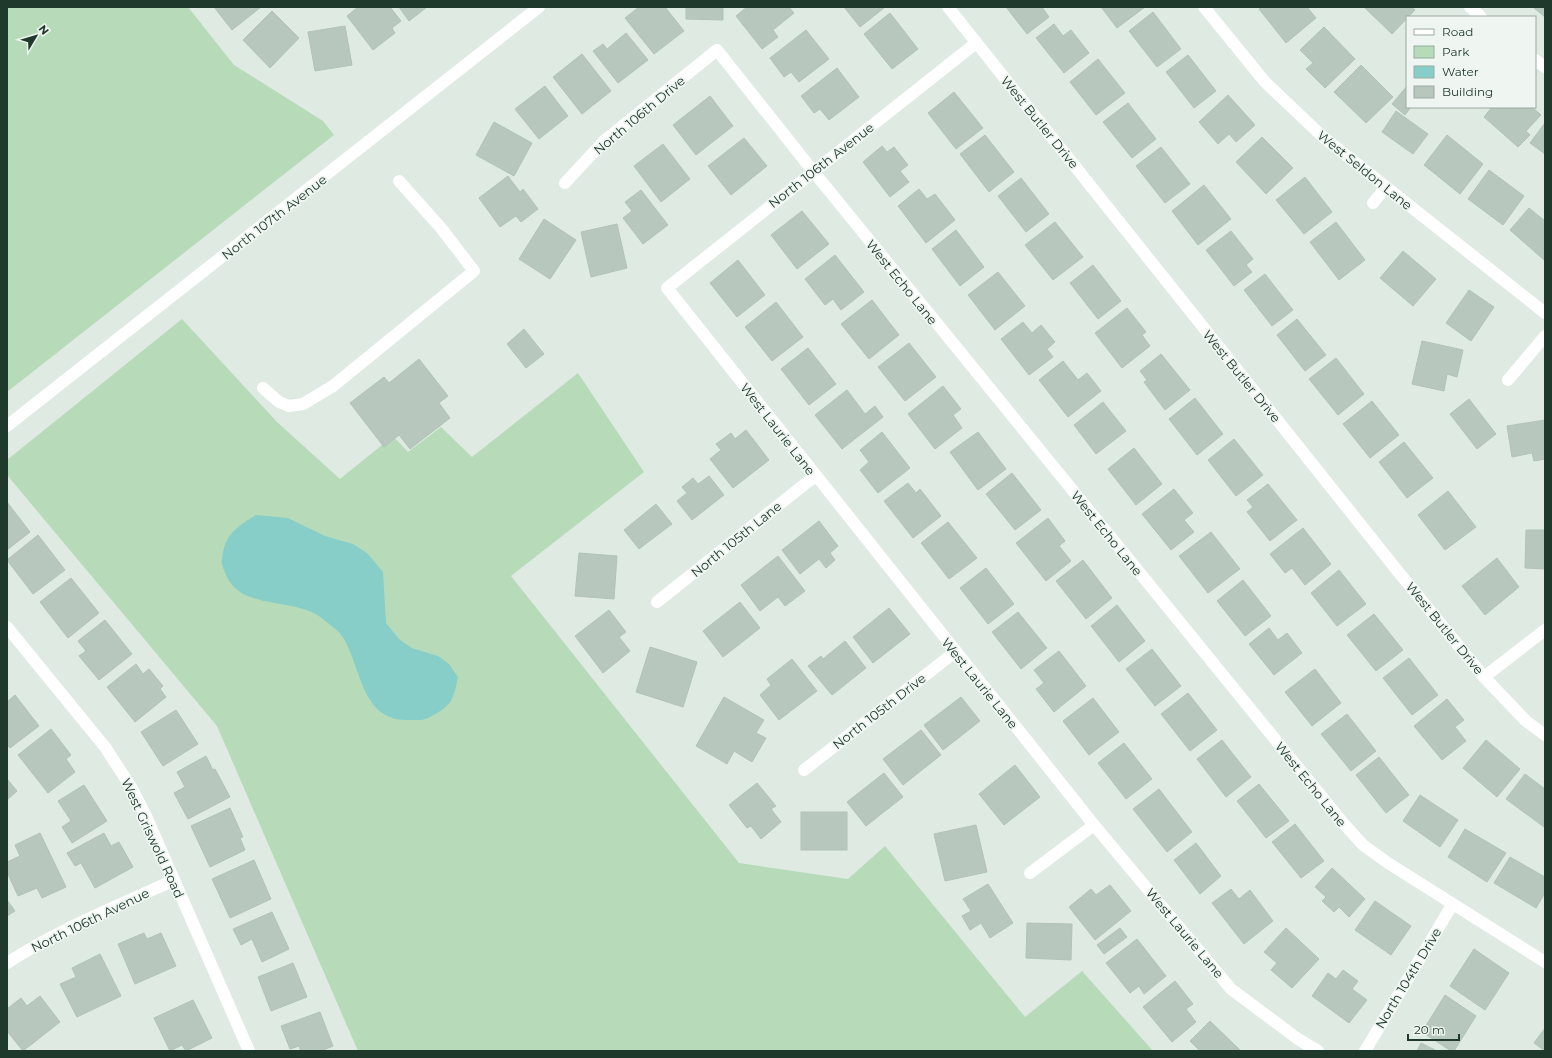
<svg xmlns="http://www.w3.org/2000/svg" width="1552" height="1058" font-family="Montserrat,sans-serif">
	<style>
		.green { fill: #b7dbb9 }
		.water { fill: #87cec9 }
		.building { fill: #b7c7bd; stroke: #b1c3b8 }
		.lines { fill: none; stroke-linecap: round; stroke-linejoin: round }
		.minor { stroke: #fff; stroke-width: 12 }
		.labels { text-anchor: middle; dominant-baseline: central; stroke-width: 3.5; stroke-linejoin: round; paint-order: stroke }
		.street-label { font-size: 13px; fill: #20392d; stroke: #eff6f1 }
	</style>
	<rect width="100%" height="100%" fill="#deeae2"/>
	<!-- green -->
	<g class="green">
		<polygon points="7,7 188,7 234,65 323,121 334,135 7,392"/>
		<polygon points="182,319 277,422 340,479 393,436 408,452 441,427 472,457 578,373 644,472 511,576 739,863 848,879 885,846 1025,1017 1082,971 1153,1051 358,1051 217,726 7,475 7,460"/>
	</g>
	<!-- water -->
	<path class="water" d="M256,515L288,518L325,536L353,544L367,553L383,572L386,623L399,639L412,648L438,656L449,664L458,677C453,701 452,706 428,718C422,721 415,720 408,720C360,721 362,666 342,636C338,630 330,625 324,620C298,596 241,612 226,575C224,570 221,565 222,560C224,535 236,527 256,515Z"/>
	<!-- building -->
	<g class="building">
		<polygon points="214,7 261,7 232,30"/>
		<polygon points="358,7 390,7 401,21 392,28 395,33 373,50 347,16"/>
		<polygon points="399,7 427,7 409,21"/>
		<polygon points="639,7 665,7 684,31 654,54 625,18"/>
		<polygon points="686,7 723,7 723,20 686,19"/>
		<polygon points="747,7 789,7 794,13 773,30 778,37 762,49 736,16"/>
		<polygon points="844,7 883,7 884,8 860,27"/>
		<polygon points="1006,7 1042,7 1049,17 1027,34"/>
		<polygon points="1101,7 1145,7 1117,28"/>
		<polygon points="1261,7 1307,7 1316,18 1286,43 1259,9"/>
		<polygon points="1364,7 1412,7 1415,10 1392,34"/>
		<polygon points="1535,7 1545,7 1545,17 1534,8"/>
		<polygon points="272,11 299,38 270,68 243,40"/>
		<polygon points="1153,12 1181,49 1157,67 1129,31"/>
		<polygon points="890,13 918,49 892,69 864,34"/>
		<polygon points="1054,24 1063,36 1071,30 1089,53 1064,73 1036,38"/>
		<polygon points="345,26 352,65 315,71 308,32"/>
		<polygon points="1324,27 1355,59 1325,88 1306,69 1313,63 1300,50"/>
		<polygon points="806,30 829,59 799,82 791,72 784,77 770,58"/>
		<polygon points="626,33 648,60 618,83 593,51 603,44 607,49"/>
		<polygon points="582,54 611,91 582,114 553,77"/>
		<polygon points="1188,55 1216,91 1194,108 1166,72"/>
		<polygon points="1098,59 1125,93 1096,115 1070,82"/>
		<polygon points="1361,65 1393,97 1366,123 1334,92"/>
		<polygon points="837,68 859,97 829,120 820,109 814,113 801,96"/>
		<polygon points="545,86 568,116 539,139 515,109"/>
		<polygon points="1407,86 1407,107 1411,107 1405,115 1392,104"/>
		<polygon points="954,92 983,128 956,149 928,113"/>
		<polygon points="1228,95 1255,125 1236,142 1229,134 1218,144 1199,122"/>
		<polygon points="710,96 733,126 696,155 673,125"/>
		<polygon points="1128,103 1156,139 1132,158 1103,122"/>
		<polygon points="1492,107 1532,107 1541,115 1526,131 1530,135 1518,147 1484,117"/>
		<polygon points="1396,111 1428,134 1413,154 1382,132"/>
		<polygon points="494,122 532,143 514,176 476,155"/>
		<polygon points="1545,123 1545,154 1530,143"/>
		<polygon points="985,135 1014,172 989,192 960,154"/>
		<polygon points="1447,135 1483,164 1460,194 1424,165"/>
		<polygon points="1262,137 1293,168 1266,194 1236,162"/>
		<polygon points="744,138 767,166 731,195 708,166"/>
		<polygon points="663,144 690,179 661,202 634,166"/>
		<polygon points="882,146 887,152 894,147 908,165 900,171 909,182 890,197 863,162"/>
		<polygon points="1161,147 1190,184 1165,203 1136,166"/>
		<polygon points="1489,170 1524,196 1503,225 1468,199"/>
		<polygon points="508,176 520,192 523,189 538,209 521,222 516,216 500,227 479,198"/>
		<polygon points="1305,177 1332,212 1304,234 1276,200"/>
		<polygon points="1021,178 1049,214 1026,232 998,196"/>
		<polygon points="1204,185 1231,219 1198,245 1172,211"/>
		<polygon points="919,189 927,199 935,194 955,220 926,243 898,206"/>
		<polygon points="641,190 668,225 643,244 623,218 632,211 625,202"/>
		<polygon points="1529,208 1545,221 1544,260 1510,230"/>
		<polygon points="802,211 829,244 797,269 771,235"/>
		<polygon points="544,219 576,240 550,279 519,259"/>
		<polygon points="1055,222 1083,257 1053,280 1025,245"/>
		<polygon points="1336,222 1365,260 1339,280 1310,242"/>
		<polygon points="617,224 627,268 591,277 581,232"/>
		<polygon points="956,230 984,267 960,286 932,249"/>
		<polygon points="1231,231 1253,259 1246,265 1252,272 1234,286 1206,250"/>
		<polygon points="1403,251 1436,279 1413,306 1380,278"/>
		<polygon points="835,255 864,292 841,310 833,299 825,305 805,279"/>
		<polygon points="738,260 765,295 737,317 710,283"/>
		<polygon points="1093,265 1121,301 1098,319 1070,283"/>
		<polygon points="998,272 1025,306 995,330 968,295"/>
		<polygon points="1265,274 1293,310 1272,326 1244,290"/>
		<polygon points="1469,290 1494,307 1471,341 1446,323"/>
		<polygon points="872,300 899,335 869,359 841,324"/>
		<polygon points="776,302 803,337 772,361 745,327"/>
		<polygon points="1127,308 1146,332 1142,335 1150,346 1122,368 1095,333"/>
		<polygon points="1297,319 1326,355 1305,371 1277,335"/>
		<polygon points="1023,322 1032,333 1041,325 1055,342 1047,349 1053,357 1029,375 1001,339"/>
		<polygon points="524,329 544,354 526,368 507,344"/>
		<polygon points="1422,341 1463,350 1457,377 1447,374 1444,391 1412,384"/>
		<polygon points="909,343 936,377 905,401 878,367"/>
		<polygon points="808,348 836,384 809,405 781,369"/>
		<polygon points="1161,354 1190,390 1165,410 1144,382 1147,380 1140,371"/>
		<polygon points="1336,358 1364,394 1338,415 1309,379"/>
		<polygon points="419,359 448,396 439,403 450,418 410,449 399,435 384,447 350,403 384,377 389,383"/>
		<polygon points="1063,361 1078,380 1087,373 1101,391 1068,417 1039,380"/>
		<polygon points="943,386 961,409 953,415 962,428 935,449 908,414"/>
		<polygon points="847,390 865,414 875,406 883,417 842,449 815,415"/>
		<polygon points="1195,398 1223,434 1197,455 1169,419"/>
		<polygon points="1469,399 1496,434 1477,449 1450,414"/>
		<polygon points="1372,401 1399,435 1370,458 1343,424"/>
		<polygon points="1103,402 1126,431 1096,454 1074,425"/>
		<polygon points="1545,420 1545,459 1534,461 1532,453 1512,457 1507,426"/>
		<polygon points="746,430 769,460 733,488 710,459 721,450 716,444 731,433 735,439"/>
		<polygon points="882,432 910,468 878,493 860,470 869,462 860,450"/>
		<polygon points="978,432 1006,469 978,490 950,452"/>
		<polygon points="1234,439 1263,475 1236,496 1208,460"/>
		<polygon points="1404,442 1433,478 1407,498 1379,462"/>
		<polygon points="1134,448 1162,484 1136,505 1108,469"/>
		<polygon points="1012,473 1041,510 1015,530 986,494"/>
		<polygon points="709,476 724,495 692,520 677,501 687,493 682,487 693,478 698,484"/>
		<polygon points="908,483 916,493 920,489 941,516 913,538 884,501"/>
		<polygon points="1268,484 1297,520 1270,541 1247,512 1253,507 1247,500"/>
		<polygon points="1174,489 1193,513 1184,520 1194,532 1171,550 1142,514"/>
		<polygon points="1448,491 1476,527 1445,550 1418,515"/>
		<polygon points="7,502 30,532 7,550"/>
		<polygon points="656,504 672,524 639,549 624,530"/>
		<polygon points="1048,518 1065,541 1059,546 1071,561 1046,581 1016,543"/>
		<polygon points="819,521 838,546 830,553 835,560 826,568 819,559 800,574 782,550"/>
		<polygon points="948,522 977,558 949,579 921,543"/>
		<polygon points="1303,528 1331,564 1305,585 1292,568 1285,573 1270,554"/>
		<polygon points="1526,530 1545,530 1545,569 1525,568"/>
		<polygon points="1211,532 1240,569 1208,593 1179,556"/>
		<polygon points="38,535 65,570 33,594 7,560"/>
		<polygon points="579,553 617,556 614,599 575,596"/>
		<polygon points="778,556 805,591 785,606 778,597 760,611 741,585"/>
		<polygon points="1497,558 1519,587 1485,615 1462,586"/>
		<polygon points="1083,560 1112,598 1086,619 1056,581"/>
		<polygon points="986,568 1014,604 988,624 960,588"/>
		<polygon points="1339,570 1366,604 1337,626 1311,593"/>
		<polygon points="71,578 99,613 68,638 40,602"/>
		<polygon points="1243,580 1271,616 1245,636 1217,601"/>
		<polygon points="740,602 760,628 723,657 703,631"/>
		<polygon points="1117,605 1145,641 1119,662 1091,626"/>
		<polygon points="889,608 910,634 873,663 853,637"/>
		<polygon points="609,610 626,632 619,637 630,651 603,673 575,636"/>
		<polygon points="1018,612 1047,648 1021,669 992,632"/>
		<polygon points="1374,614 1403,650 1376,671 1347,635"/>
		<polygon points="105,620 132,654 99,680 79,656 86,651 78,641"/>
		<polygon points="1269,628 1278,640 1287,633 1302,653 1274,675 1249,644"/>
		<polygon points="845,641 866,668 832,695 808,666 821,656 823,659"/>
		<polygon points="650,647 697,662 683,707 636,692"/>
		<polygon points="1152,649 1181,686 1155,706 1126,669"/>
		<polygon points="1059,651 1086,686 1054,712 1036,689 1044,683 1034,670"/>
		<polygon points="1409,658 1438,695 1412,715 1383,678"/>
		<polygon points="792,659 817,691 779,720 760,695 771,685 767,679"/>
		<polygon points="136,664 143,674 149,669 163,686 160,689 166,697 135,722 107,687"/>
		<polygon points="1315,669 1341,703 1312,726 1285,692"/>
		<polygon points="1188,693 1217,730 1190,751 1161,714"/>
		<polygon points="15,695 39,726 10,748 7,745 7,702"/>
		<polygon points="724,697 764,720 756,733 766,738 752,762 734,751 727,764 696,746"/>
		<polygon points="961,697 980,721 943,750 924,725"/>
		<polygon points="1093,698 1119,732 1089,755 1063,721"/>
		<polygon points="1447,699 1464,720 1455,727 1466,741 1442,760 1414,726"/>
		<polygon points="176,710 198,744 163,766 141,732"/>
		<polygon points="1347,714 1376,751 1351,771 1321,734"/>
		<polygon points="51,729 71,755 66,759 75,772 48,793 18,755"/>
		<polygon points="921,730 941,755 903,785 883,759"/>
		<polygon points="1222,740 1251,777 1226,797 1197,759"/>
		<polygon points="1486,740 1520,769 1497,797 1463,768"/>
		<polygon points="1124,743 1152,779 1126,799 1098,763"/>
		<polygon points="206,756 213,770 215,769 230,797 188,819 174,793 185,787 177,772"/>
		<polygon points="1379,757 1409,795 1386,813 1356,775"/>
		<polygon points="1015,765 1040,797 1004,825 979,794"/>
		<polygon points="884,773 903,797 866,826 847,802"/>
		<polygon points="1525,774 1545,789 1544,827 1506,799"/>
		<polygon points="7,779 17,791 7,800"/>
		<polygon points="757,783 776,806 771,809 781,822 761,839 751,826 747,828 729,805"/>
		<polygon points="1259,784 1289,821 1266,838 1237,801"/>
		<polygon points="84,785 107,821 72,843 62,827 71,821 58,801"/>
		<polygon points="1159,789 1192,832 1167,852 1133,809"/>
		<polygon points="1420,795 1458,820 1440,847 1403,821"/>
		<polygon points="230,808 243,837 240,838 245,850 210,867 191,826"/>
		<rect x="801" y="812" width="46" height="38"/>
		<polygon points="1295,824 1324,861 1301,878 1272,842"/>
		<polygon points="976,825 987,872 945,881 934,834"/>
		<polygon points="1465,829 1506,853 1487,882 1448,857"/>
		<polygon points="40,833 66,887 42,898 37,888 18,896 7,872 7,862 20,856 15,845"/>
		<polygon points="104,833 111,846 119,842 133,867 95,888 81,863 75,866 67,853"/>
		<polygon points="1196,843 1221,876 1200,894 1174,860"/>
		<polygon points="1510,857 1545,877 1545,893 1536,908 1494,883"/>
		<polygon points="254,860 271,899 230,918 212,879"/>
		<polygon points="1332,868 1365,899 1349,917 1339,907 1334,912 1322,901 1326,897 1315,887"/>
		<polygon points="988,884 1013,923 990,938 981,923 970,930 962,916 971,911 963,899"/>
		<polygon points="1110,885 1131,911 1095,940 1069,907 1091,889 1096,895"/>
		<polygon points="1231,889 1239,899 1250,890 1273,921 1244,944 1212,903"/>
		<polygon points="7,900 15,911 7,916"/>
		<polygon points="1375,901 1411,926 1391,955 1355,930"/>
		<polygon points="272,912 289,949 262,962 252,939 241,945 233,929"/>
		<polygon points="1027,923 1072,924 1071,960 1026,958"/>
		<polygon points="1120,928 1127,937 1104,954 1097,945"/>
		<polygon points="1286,928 1319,959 1292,988 1271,970 1277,963 1264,952"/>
		<polygon points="144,933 147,939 161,933 176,966 135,984 118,944"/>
		<polygon points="1137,939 1166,976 1144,994 1139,986 1130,993 1106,963"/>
		<polygon points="1474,949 1509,973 1485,1010 1450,986"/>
		<polygon points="100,954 121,996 77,1017 60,984 76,977 72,968"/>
		<polygon points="293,963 307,997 271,1011 258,977"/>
		<polygon points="1343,970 1358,981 1352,989 1367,1000 1349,1023 1312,996 1328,973 1336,979"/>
		<polygon points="1175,981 1193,1004 1186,1009 1196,1022 1172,1042 1143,1007"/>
		<polygon points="1445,995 1476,1016 1454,1051 1451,1051 1422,1032"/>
		<polygon points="40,996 60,1022 23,1051 7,1031 7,1009 21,998 27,1006"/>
		<polygon points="193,1000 212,1038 186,1051 182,1045 170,1051 154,1018"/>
		<polygon points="320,1012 333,1046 321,1051 301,1051 299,1046 290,1049 281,1026"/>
		<polygon points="1210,1021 1241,1051 1200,1051 1190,1041"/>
		<polygon points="1545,1028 1545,1051 1534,1043"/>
		<polygon points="1421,1043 1437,1051 1417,1051"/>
	</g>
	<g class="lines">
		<!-- minor -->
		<g class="minor">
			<polyline points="948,7 1396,569 1484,677 1526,721 1545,735"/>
			<polyline points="1204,7 1265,82 1323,137 1545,313"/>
			<polyline points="1470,7 1481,17"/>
			<polyline points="976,43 667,288 1094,825 1231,989 1298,1039 1318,1051"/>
			<polyline points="1535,60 1545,67"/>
			<polyline points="565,183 604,141 717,50 813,171 1344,824 1363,845 1388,863 1545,962"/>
			<polyline points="1373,203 1386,187"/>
			<polyline points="1508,380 1545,336"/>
			<polyline points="263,388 279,402 289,406 303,404 333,386 474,271 441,228 399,181"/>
			<polyline points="7,426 539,7"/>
			<polyline points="657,602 815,476"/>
			<polyline points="7,627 105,747 131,787 146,816 249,1051"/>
			<polyline points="1484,677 1545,630"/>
			<polyline points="804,770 955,652"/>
			<polyline points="1030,873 1094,825"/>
			<path d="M7,963C59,929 118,906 174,880"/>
			<polyline points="1365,1051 1452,905"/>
		</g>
	</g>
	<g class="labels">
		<!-- street labels -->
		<g class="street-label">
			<text transform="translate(639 115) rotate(-40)">North 106th Drive</text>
			<text transform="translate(1040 122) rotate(51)">West Butler Drive</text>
			<text transform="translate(821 165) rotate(-38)">North 106th Avenue</text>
			<text transform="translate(1365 170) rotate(39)">West Seldon Lane</text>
			<text transform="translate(274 217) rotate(-38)">North 107th Avenue</text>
			<text transform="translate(902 282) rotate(51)">West Echo Lane</text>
			<text transform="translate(1242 376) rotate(51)">West Butler Drive</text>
			<text transform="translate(778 429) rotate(52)">West Laurie Lane</text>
			<text transform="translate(1107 533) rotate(51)">West Echo Lane</text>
			<text transform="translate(736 539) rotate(-39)">North 105th Lane</text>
			<text transform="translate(1445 628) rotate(51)">West Butler Drive</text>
			<text transform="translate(980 683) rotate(51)">West Laurie Lane</text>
			<text transform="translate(879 711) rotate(-38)">North 105th Drive</text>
			<text transform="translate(1311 784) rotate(51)">West Echo Lane</text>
			<text transform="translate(153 838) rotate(65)">West Griswold Road</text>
			<text transform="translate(90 920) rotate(-26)">North 106th Avenue</text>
			<text transform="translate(1185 933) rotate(50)">West Laurie Lane</text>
			<text transform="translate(1408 978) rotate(-59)">North 104th Drive</text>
		</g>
	</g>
	<!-- border -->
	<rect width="1552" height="1058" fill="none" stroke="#20392d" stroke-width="16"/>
	<!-- legend -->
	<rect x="1406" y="16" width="130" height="92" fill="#eff6f1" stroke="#9caaa3"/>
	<rect x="1414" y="29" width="20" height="6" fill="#ffffff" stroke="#9caaa3"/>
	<text x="1442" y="36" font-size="12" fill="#20392d">Road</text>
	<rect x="1414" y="46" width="20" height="12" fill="#b7dbb9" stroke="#9caaa3"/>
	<text x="1442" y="56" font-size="12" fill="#20392d">Park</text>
	<rect x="1414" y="66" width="20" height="12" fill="#87cec9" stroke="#9caaa3"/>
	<text x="1442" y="76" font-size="12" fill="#20392d">Water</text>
	<rect x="1414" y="86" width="20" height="12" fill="#b7c7bd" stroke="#9caaa3"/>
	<text x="1442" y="96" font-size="12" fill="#20392d">Building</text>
	<!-- north arrow -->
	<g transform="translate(36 36) rotate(52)" stroke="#eff6f1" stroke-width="3" paint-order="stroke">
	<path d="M0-3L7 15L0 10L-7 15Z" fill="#20392d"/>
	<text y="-6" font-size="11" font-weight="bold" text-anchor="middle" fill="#20392d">N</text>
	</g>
	<!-- scale -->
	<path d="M1408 1034v6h51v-6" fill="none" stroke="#20392d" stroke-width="2"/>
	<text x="1414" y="1034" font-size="12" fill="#20392d" stroke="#eff6f1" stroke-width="3" paint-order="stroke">20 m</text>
</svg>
